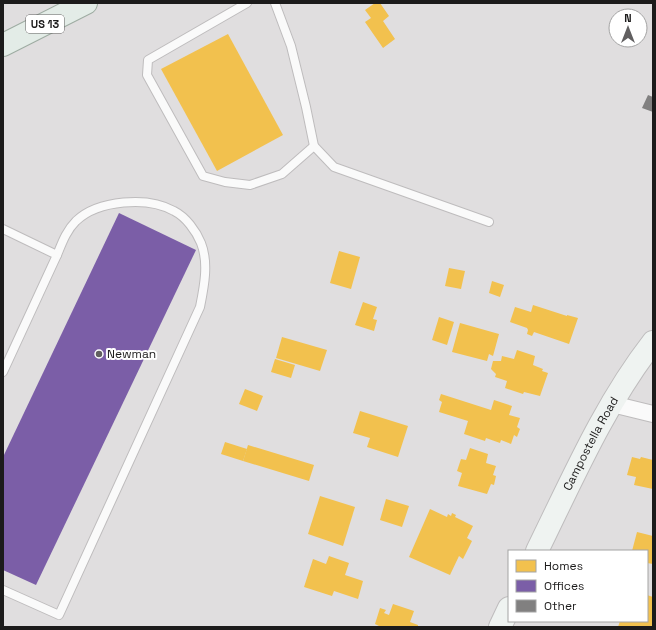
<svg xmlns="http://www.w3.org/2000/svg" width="656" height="630" font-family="'Space Grotesk',sans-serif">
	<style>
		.homes { fill: #f2c14e }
		.offices { fill: #7b5ea7 }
		.building { fill: #818080 }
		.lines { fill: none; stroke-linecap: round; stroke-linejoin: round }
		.lane-casing { stroke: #bebcbd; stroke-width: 10 }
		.street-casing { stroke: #bebcbd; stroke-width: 18 }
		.secondary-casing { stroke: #bebcbd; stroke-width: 24 }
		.primary-casing { stroke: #9eaca2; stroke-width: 24 }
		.lane { stroke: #fafafa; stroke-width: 8 }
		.street { stroke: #fafafa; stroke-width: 16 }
		.secondary { stroke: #eff3f1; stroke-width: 22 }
		.primary { stroke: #e3ece7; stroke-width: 22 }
		.poi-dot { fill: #615f60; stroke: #fff; stroke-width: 1.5 }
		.labels { text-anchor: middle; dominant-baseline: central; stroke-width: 4; stroke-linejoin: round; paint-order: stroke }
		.shield { fill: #fff; stroke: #605f5f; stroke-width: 1 }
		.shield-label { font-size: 11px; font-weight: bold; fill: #1c1b1b }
		.poi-label { font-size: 12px; fill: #1c1b1b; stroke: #fff; text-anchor: start }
		.street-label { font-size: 12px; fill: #1c1b1b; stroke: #fff }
	</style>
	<rect width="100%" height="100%" fill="#e0dedf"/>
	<!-- homes -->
	<g class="homes">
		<polygon points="375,3 380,3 389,16 383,21 395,39 383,48 365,22 371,18 365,10"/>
		<polygon points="228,34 283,135 217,171 161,69"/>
		<polygon points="339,251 360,257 351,289 330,283"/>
		<polygon points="449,268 465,271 461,289 445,286"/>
		<polygon points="492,281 504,285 500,297 489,293"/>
		<polygon points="363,302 377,307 373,319 377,320 374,331 355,325"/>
		<polygon points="533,305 567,316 567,315 578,318 569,344 534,332 532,336 527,334 528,330 527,328 510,322 515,307 531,312"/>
		<polygon points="439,317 454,322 447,345 432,340"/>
		<polygon points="460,323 499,334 493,356 489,354 487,361 452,352"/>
		<polygon points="282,337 327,350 320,371 276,358"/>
		<polygon points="517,350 535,356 533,365 543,369 542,371 548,373 540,396 524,392 523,394 505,388 507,381 495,377 496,374 491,369 493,361 501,361 502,356 514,359"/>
		<polygon points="275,359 295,365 291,378 271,372"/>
		<polygon points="245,389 263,396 257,411 239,404"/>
		<polygon points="441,394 491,410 494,400 512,406 509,415 520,418 517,427 520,429 517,437 514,435 511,444 501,440 500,443 486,438 485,441 464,434 468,421 439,412 442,402 439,400"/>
		<polygon points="360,411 408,426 398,457 367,447 370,438 353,433"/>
		<polygon points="225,442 247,449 243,461 221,454"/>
		<polygon points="248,445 314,465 309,481 243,461"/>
		<polygon points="470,448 488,454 486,463 496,466 493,475 496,476 494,485 491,484 487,494 458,486 462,473 457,471 461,459 466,460"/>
		<polygon points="632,457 640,459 641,457 653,460 653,489 634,485 636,477 627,475"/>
		<polygon points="320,496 355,507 343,546 308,534"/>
		<polygon points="386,499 409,506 402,527 380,520"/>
		<polygon points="430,509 447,517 448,514 451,516 452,513 456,515 455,517 473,526 467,538 472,541 463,559 459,556 450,575 409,557"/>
		<polygon points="637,532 653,536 653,564 647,563 647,551 632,551"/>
		<polygon points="329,556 349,563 345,575 363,581 358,599 334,591 332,596 304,587 313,559 326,564"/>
		<polygon points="647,595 653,597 653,627 618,627 620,621 647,621"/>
		<polygon points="393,604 414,611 410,622 418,625 418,627 378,627 379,626 375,624 380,608 386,610 384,613 389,615"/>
	</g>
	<!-- offices -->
	<polygon class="offices" points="119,213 196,250 36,585 3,570 3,457"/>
	<!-- building -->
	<polygon class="building" points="648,95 653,97 653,112 642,108"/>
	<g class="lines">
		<!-- lane casing -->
		<g class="lane-casing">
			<g id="lane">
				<polyline points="247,3 148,60 147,75 203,176 225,182 250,185 282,174 314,146"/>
				<polyline points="275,3 291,46 306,107 314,146 334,167 489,222"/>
				<polyline points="3,229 57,255 3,372"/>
				<path d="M3,590L59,615L200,307C204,287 209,263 201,243C196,231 186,217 174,211C148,196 98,200 76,221C66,231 62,243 57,255"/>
			</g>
		</g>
		<!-- street casing -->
		<g class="street-casing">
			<polyline id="street" points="612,404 653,414"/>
		</g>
		<!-- secondary casing -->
		<g class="secondary-casing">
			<g id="secondary">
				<path id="s1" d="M537,551C572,480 604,405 653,342"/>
				<polyline points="500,627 509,608"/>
			</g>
		</g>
		<!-- primary casing -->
		<g class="primary-casing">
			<polyline id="primary" points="3,45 86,3"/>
		</g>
		<!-- lane -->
		<use href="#lane" class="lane"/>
		<!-- street -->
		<use href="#street" class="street"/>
		<!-- secondary -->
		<use href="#secondary" class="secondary"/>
		<!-- primary -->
		<use href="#primary" class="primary"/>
	</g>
	<!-- markers -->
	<circle class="poi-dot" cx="99" cy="354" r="4"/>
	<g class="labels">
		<!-- shield labels -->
		<rect class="shield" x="26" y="15" width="38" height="18" rx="3"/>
		<g class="shield-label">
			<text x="45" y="24">US 13</text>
		</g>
		<!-- poi labels -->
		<g class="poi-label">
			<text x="107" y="354">Newman</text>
		</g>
		<!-- street labels -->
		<g class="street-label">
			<text stroke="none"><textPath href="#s1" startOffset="120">Campostella Road</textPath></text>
		</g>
	</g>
	<!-- border -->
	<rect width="656" height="630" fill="none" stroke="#1c1b1b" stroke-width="8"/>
	<!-- legend -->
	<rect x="508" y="550" width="140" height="72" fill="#ffffff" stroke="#a4a4a4"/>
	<rect x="516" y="560" width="20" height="12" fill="#f2c14e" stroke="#a4a4a4"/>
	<text x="544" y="570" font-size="12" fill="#1c1b1b">Homes</text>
	<rect x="516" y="580" width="20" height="12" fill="#7b5ea7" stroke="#a4a4a4"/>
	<text x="544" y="590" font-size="12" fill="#1c1b1b">Offices</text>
	<rect x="516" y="600" width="20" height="12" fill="#818080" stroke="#a4a4a4"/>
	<text x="544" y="610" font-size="12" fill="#1c1b1b">Other</text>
	<!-- north arrow -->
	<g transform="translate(628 28)"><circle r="19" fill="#ffffff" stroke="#a4a4a4"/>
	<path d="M0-3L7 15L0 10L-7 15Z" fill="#615f60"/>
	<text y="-6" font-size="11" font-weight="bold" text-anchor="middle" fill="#1c1b1b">N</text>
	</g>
</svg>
